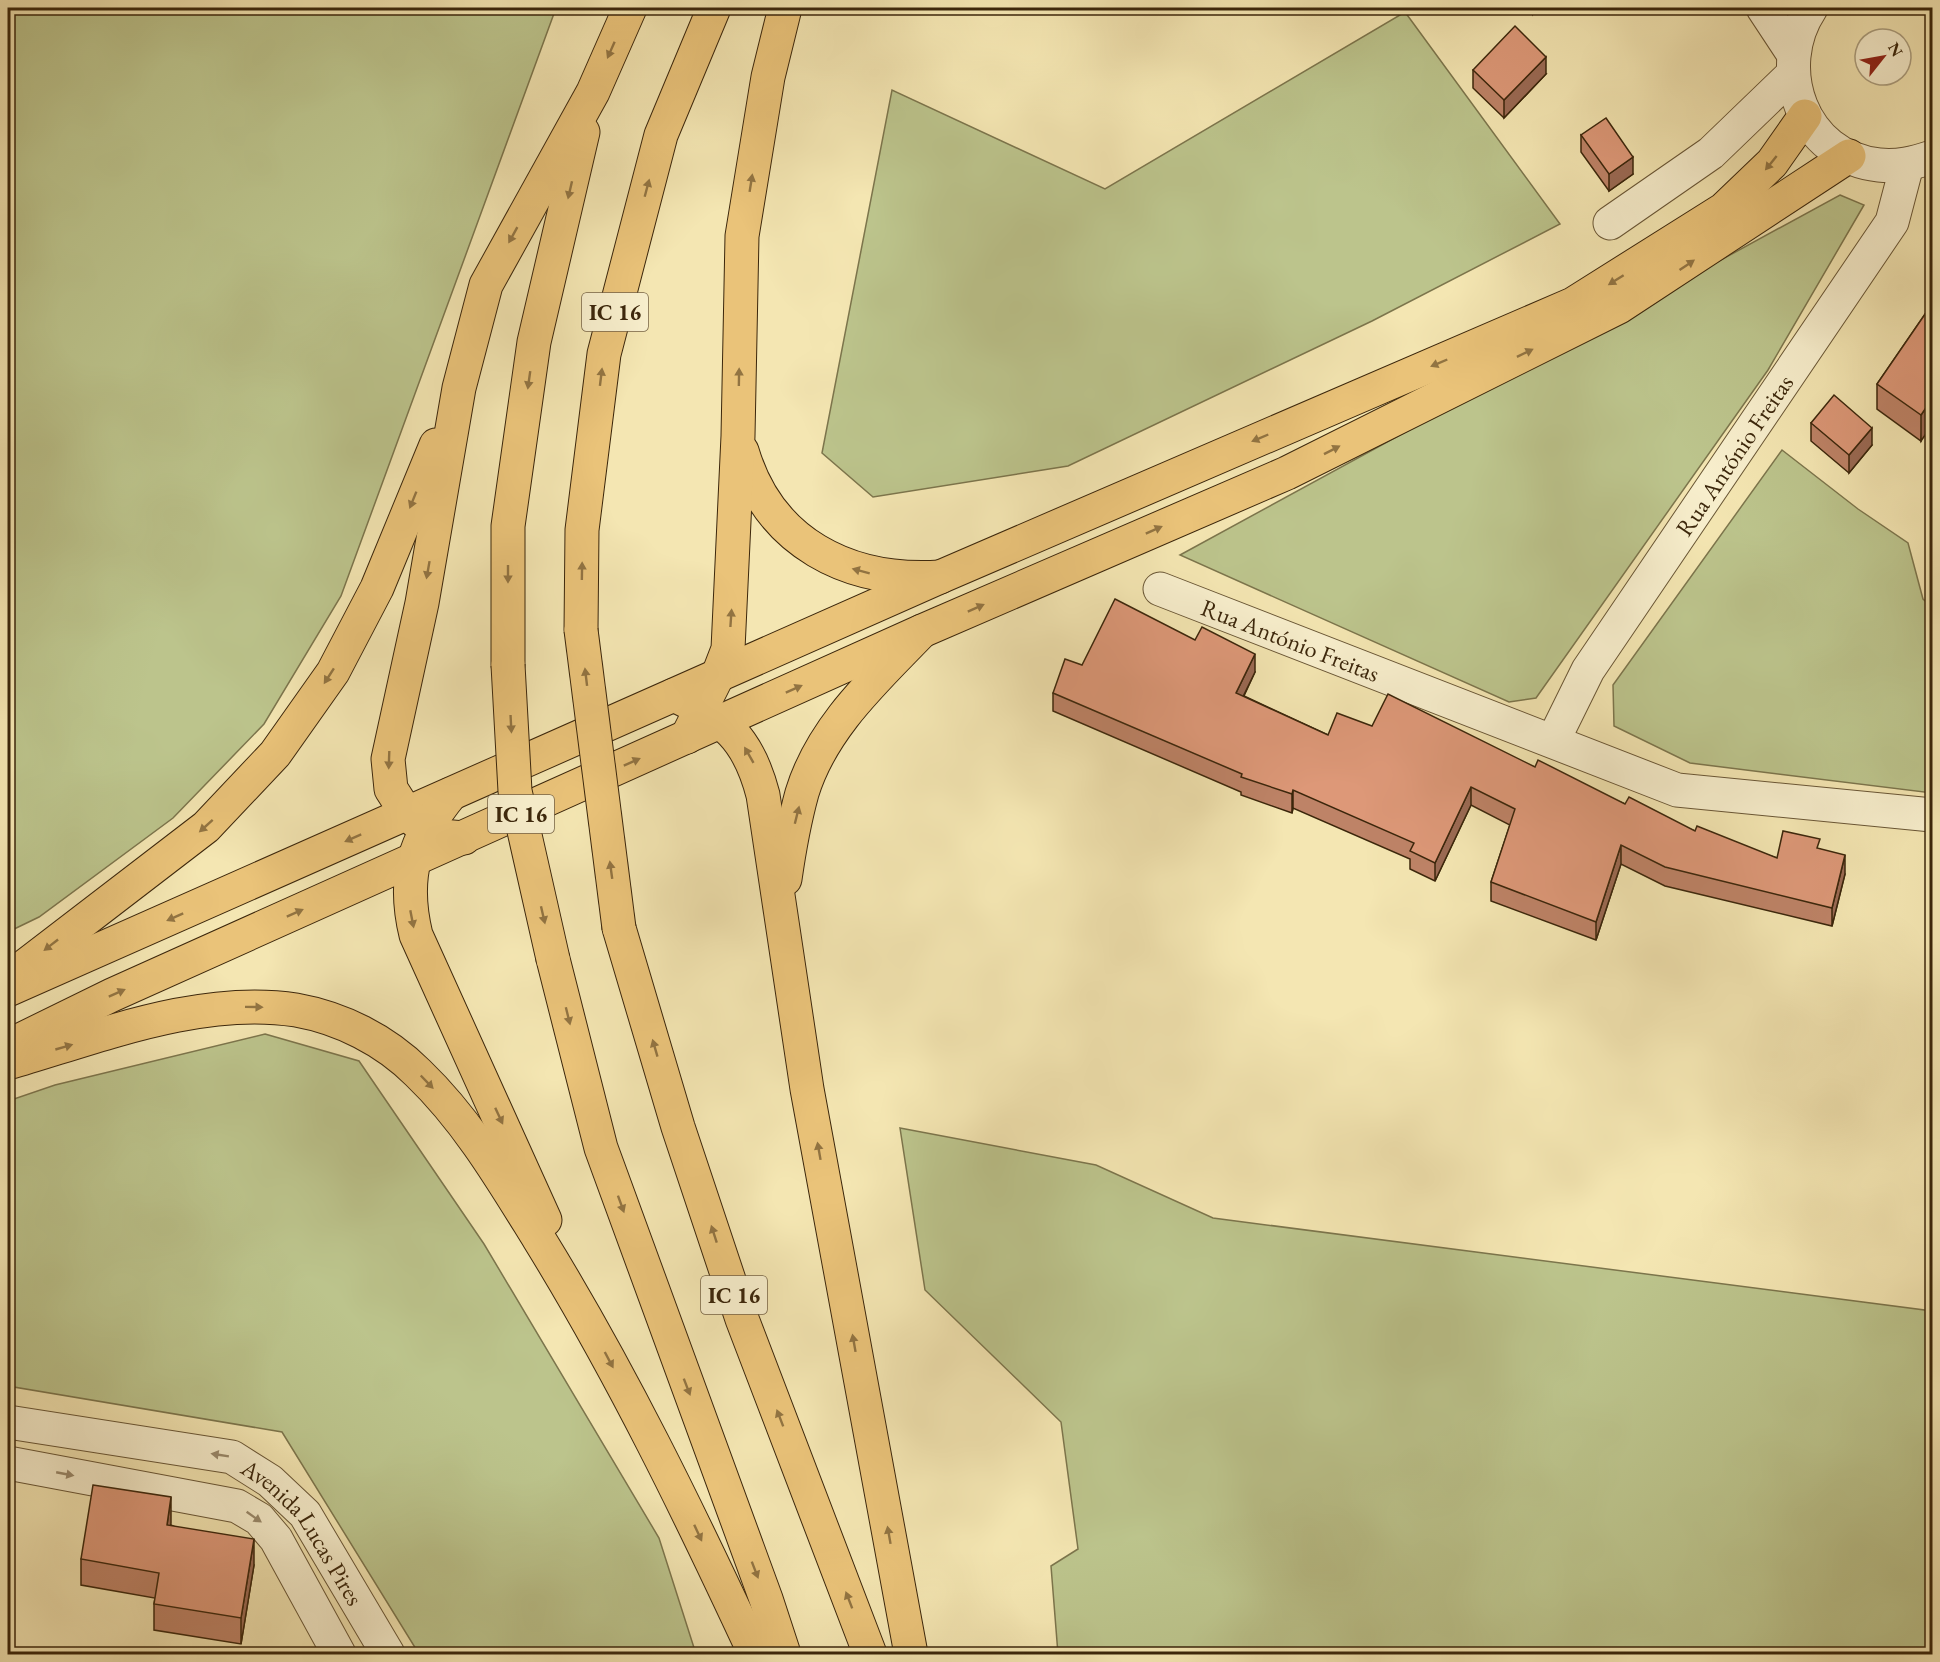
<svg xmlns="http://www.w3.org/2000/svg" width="1940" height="1662" font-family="'EB Garamond',serif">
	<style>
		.green { fill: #bcc48c; stroke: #7c754c; stroke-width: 1.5 }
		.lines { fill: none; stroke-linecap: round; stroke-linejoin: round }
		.minor-casing { stroke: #695635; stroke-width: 35 }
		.major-casing { stroke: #3b260b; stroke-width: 35 }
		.highway-casing { stroke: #3b260b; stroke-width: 35 }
		.minor { stroke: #f8efcd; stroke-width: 33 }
		.major { stroke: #eac379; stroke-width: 33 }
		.highway { stroke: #eac379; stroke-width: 33 }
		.highway-bridge-casing { stroke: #3b260b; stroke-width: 35; stroke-linecap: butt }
		.highway-bridge { stroke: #eac379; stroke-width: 33 }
		.wall { fill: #be8367; stroke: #3b260b; stroke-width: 1.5 }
		.shaded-wall { fill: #9b6a54; stroke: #3b260b; stroke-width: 1.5 }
		.building { fill: #dd9878; stroke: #3b260b; stroke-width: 1.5 }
		.oneway { fill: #927442 }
		.oneway2 { fill: #9a8a6c }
		.labels { text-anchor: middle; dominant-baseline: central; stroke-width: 4.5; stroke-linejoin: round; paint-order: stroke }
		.shield { fill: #f8efcd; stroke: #746245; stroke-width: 1.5 }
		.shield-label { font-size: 22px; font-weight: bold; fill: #3b260b }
		.street-label { font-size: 24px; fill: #3b260b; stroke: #f8efcd }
	</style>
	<rect width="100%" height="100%" fill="#f4e6b2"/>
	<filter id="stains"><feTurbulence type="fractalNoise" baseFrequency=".00333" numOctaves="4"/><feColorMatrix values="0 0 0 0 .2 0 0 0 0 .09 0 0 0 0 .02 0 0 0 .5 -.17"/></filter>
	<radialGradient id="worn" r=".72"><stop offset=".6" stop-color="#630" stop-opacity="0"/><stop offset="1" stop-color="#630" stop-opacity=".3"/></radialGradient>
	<!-- green -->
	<g class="green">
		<polygon points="8,8 556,8 341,596 264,724 173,818 39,917 8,932"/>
		<polygon points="1405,12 1560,224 1372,321 1068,466 873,497 822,453 892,90 1105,189"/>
		<polygon points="1840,195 1864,205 1768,370 1536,698 1509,702 1180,555"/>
		<polygon points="1782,450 1858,509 1908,543 1923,599 1932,607 1932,793 1690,763 1614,726 1613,685"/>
		<polygon points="265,1034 359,1061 484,1244 659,1538 696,1654 419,1654 282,1432 8,1386 8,1101 55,1085"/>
		<polygon points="900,1128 1096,1165 1213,1218 1932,1311 1932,1654 1058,1654 1051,1566 1078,1549 1061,1422 925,1290"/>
	</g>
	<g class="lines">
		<!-- minor casing -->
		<g class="minor-casing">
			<g id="minor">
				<polyline points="1763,8 1792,52"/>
				<path d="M1811,8C1771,68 1802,157 1879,165C1898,167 1914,163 1932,157"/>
				<polyline points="1610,223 1711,153 1793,74"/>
				<path id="s1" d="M1160,589L1677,790L1932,815"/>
				<path id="s2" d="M1553,741L1588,670L1892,222L1907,165"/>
				<path id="s3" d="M8,1422L232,1457L270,1481L305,1514L388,1654"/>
				<polyline points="8,1463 237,1506 259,1519 276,1539 339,1654"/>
			</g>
		</g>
		<!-- major casing -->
		<g class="major-casing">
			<g id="major">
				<polyline points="8,990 940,577 1573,304 1724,209 1772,163 1805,116"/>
				<polyline points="8,1046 112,995 922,631 1287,473 1619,307 1849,156"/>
			</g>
		</g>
		<!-- highway casing -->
		<g class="highway-casing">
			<g id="highway">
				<path d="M742,451C769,543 848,583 940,577"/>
				<polyline points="581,630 582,530 604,354 661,135 714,8"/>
				<polyline points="508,665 508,526 534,342 583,132"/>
				<path d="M674,695C725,720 748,737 763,795L807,1089L911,1654"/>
				<polyline points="687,737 718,675 728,649 738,436 742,236 768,77 785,8"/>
				<path d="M451,794C414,839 402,877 416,935L545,1220"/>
				<polyline points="464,838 441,836 426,830 407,814 391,789 388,759 422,603 459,388 486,285 593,92 630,8"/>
				<path d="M785,879C789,851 794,822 802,793C822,727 876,679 922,631"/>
				<polyline points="619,928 678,1127 742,1319 870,1654"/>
				<polyline points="553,959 601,1148 766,1599 784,1654"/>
				<polyline points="8,979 206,827 275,754 333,672 377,588 436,445"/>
				<path d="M8,1063C98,1037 201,995 296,1010C341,1018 385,1040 418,1073C468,1121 503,1181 539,1239C621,1372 689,1512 755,1654"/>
			</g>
		</g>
		<!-- minor -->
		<use href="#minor" class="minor"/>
		<!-- major -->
		<use href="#major" class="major"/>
		<!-- highway -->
		<use href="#highway" class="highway"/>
		<!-- highway-bridge casing -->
		<g class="highway-bridge-casing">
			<g id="highway-bridge">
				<polyline points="581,630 619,928"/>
				<polyline points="508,665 515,791 553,959"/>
			</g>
		</g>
		<!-- highway-bridge -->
		<use href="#highway-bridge" class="highway-bridge"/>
	</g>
	<!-- wall -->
	<g class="wall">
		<polygon points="1524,8 1537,8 1533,14"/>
		<polygon points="1473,70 1546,74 1504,118 1473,88"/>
		<polygon points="1581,135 1633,174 1609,191 1581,152"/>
		<polygon points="1932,304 1921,441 1877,409 1877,384"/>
		<polygon points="1811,423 1872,445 1849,473 1811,441"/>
		<polygon points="1082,665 1255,672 1244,696 1328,735 1372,726 1535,767 1625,804 1695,831 1777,858 1820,849 1845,874 1832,926 1665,886 1621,864 1596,940 1491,901 1491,882 1510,825 1471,805 1435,881 1410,869 1410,859 1293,808 1292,813 1241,795 1241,792 1053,711 1053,693"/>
		<polygon points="171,1525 254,1565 241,1644 154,1630 154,1604 155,1598 81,1585 81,1559"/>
	</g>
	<!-- shaded-wall -->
	<g class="shaded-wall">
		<polygon points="1533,8 1537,8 1533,14"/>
		<polygon points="1546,57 1546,74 1504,118 1504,100"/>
		<polygon points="1633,157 1633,174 1609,191 1609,174"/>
		<polygon points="1932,399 1932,425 1921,441 1921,415"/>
		<polygon points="1872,428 1872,445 1849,473 1849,455"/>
		<polygon points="1255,654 1255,672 1236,711 1236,693"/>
		<polygon points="1471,787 1471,805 1435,881 1435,863"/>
		<polygon points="1293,790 1293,808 1292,813 1292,794"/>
		<polygon points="1621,845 1621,864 1596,940 1596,922"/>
		<polygon points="1845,855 1845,874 1832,926 1832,908"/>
		<polygon points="9,1480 9,1528 8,1537 8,1489"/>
		<polygon points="171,1497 171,1523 167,1551 167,1525"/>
		<polygon points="254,1539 254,1565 241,1644 241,1618"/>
	</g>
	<!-- building -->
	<g class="building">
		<polygon points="1515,26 1546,57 1504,100 1473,70"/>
		<polygon points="1606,118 1633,157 1609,174 1581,135"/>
		<polygon points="1932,304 1932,399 1921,415 1877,384"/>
		<polygon points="1834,395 1872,428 1849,455 1811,423"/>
		<polygon points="1115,599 1195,640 1202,627 1255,654 1236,693 1328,735 1337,713 1372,726 1388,694 1535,767 1538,760 1625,804 1629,797 1695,831 1697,826 1777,858 1783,831 1820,839 1817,848 1845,855 1832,908 1665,867 1621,845 1596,922 1491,882 1515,809 1471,787 1435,863 1410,851 1414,843 1293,790 1292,794 1241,777 1242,774 1053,693 1065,659 1082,665"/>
		<polygon points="93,1485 171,1497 167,1525 254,1539 241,1618 154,1604 159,1573 81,1559"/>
	</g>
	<!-- one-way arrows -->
	<defs><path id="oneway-solid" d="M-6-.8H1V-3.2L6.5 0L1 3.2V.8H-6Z" transform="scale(1.5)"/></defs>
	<g class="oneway">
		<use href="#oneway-solid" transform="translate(611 50) rotate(114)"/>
		<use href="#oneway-solid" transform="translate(1771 163) rotate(129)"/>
		<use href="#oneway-solid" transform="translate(751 183) rotate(-81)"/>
		<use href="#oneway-solid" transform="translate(647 188) rotate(-75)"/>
		<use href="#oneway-solid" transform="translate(570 190) rotate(103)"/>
		<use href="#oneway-solid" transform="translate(513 235) rotate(119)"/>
		<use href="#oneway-solid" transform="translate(1687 265) rotate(-34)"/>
		<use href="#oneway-solid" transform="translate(1616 280) rotate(148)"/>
		<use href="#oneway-solid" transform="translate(1525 353) rotate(-26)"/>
		<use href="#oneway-solid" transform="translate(1439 363) rotate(157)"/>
		<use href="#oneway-solid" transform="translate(601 377) rotate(-83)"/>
		<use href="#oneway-solid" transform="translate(739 377) rotate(-89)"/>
		<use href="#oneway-solid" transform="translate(529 380) rotate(98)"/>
		<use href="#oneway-solid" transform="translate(1260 438) rotate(157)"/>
		<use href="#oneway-solid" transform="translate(1332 450) rotate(-27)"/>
		<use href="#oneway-solid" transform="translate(413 500) rotate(112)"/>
		<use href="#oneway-solid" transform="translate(1154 530) rotate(-24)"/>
		<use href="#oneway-solid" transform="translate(428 570) rotate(100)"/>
		<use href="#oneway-solid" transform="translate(582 571) rotate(-89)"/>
		<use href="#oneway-solid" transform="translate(861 571) rotate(-165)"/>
		<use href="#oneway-solid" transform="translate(508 574) rotate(90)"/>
		<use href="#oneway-solid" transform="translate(976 608) rotate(-24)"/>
		<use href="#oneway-solid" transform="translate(731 618) rotate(-86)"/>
		<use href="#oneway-solid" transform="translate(329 676) rotate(123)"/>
		<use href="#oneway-solid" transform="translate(586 677) rotate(-97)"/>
		<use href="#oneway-solid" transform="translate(794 689) rotate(-24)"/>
		<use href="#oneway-solid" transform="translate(511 724) rotate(87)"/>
		<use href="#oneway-solid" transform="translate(749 755) rotate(-120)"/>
		<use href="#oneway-solid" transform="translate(389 760) rotate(92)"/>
		<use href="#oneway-solid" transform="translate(632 762) rotate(-24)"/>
		<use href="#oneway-solid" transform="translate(797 815) rotate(-76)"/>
		<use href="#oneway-solid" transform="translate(206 826) rotate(138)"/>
		<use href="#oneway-solid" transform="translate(353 838) rotate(156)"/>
		<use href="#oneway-solid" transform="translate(611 870) rotate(-98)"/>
		<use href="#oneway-solid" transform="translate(295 913) rotate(-24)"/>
		<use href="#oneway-solid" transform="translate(543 915) rotate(77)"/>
		<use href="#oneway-solid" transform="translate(175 917) rotate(156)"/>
		<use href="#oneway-solid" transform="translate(412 919) rotate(79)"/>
		<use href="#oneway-solid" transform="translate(51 945) rotate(142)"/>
		<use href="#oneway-solid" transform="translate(117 993) rotate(-24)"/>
		<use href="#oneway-solid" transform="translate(254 1007) rotate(1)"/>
		<use href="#oneway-solid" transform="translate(568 1016) rotate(76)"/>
		<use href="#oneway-solid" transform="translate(64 1047) rotate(-16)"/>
		<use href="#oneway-solid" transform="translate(655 1048) rotate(-106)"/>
		<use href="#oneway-solid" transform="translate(427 1082) rotate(46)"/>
		<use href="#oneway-solid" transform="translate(499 1116) rotate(65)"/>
		<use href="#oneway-solid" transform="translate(819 1151) rotate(-100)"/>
		<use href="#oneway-solid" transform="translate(621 1204) rotate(70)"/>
		<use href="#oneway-solid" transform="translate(714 1234) rotate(-108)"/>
		<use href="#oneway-solid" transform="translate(854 1343) rotate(-100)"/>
		<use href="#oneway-solid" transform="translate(609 1360) rotate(62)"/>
		<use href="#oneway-solid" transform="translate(687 1387) rotate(69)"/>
		<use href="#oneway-solid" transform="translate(780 1418) rotate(-111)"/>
		<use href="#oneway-solid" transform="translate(698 1533) rotate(65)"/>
		<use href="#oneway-solid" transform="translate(889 1535) rotate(-100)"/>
		<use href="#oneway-solid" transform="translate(755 1570) rotate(69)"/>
		<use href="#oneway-solid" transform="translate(849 1600) rotate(-111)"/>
	</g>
	<g class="oneway2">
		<use href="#oneway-solid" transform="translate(220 1455) rotate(-171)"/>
		<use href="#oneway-solid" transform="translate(65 1474) rotate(11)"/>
		<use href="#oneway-solid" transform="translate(254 1517) rotate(35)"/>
	</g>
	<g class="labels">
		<!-- shield labels -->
		<g class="shield">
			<rect x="582" y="293" width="66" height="38" rx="4.5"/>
			<rect x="488" y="795" width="66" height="38" rx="4.5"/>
			<rect x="701" y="1276" width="66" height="38" rx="4.5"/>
		</g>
		<g class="shield-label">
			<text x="615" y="312">IC 16</text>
			<text x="521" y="814">IC 16</text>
			<text x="734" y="1295">IC 16</text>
		</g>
		<!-- street labels -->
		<g class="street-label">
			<text stroke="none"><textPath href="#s2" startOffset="339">Rua António Freitas</textPath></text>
			<text stroke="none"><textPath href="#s1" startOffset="140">Rua António Freitas</textPath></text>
			<text stroke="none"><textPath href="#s3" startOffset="332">Avenida Lucas Pires</textPath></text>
		</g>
	</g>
	<!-- margin -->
	<rect width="1940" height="1662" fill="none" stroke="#f4e6b2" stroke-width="30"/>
	<rect x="9" y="9" width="1922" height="1644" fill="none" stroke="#3b260b" stroke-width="3"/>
	<rect x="15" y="15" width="1910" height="1632" fill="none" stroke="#3b260b" stroke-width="1.5"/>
	<!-- north arrow -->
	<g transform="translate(1883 57) rotate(59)"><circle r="28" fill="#f8efcd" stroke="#ac9f7f" stroke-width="1.5"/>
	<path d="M0-4.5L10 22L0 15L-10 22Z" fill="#8f2418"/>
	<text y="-9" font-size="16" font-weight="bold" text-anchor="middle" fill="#3b260b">N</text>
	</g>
	<rect width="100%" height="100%" filter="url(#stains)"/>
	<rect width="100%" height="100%" fill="url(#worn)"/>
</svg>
